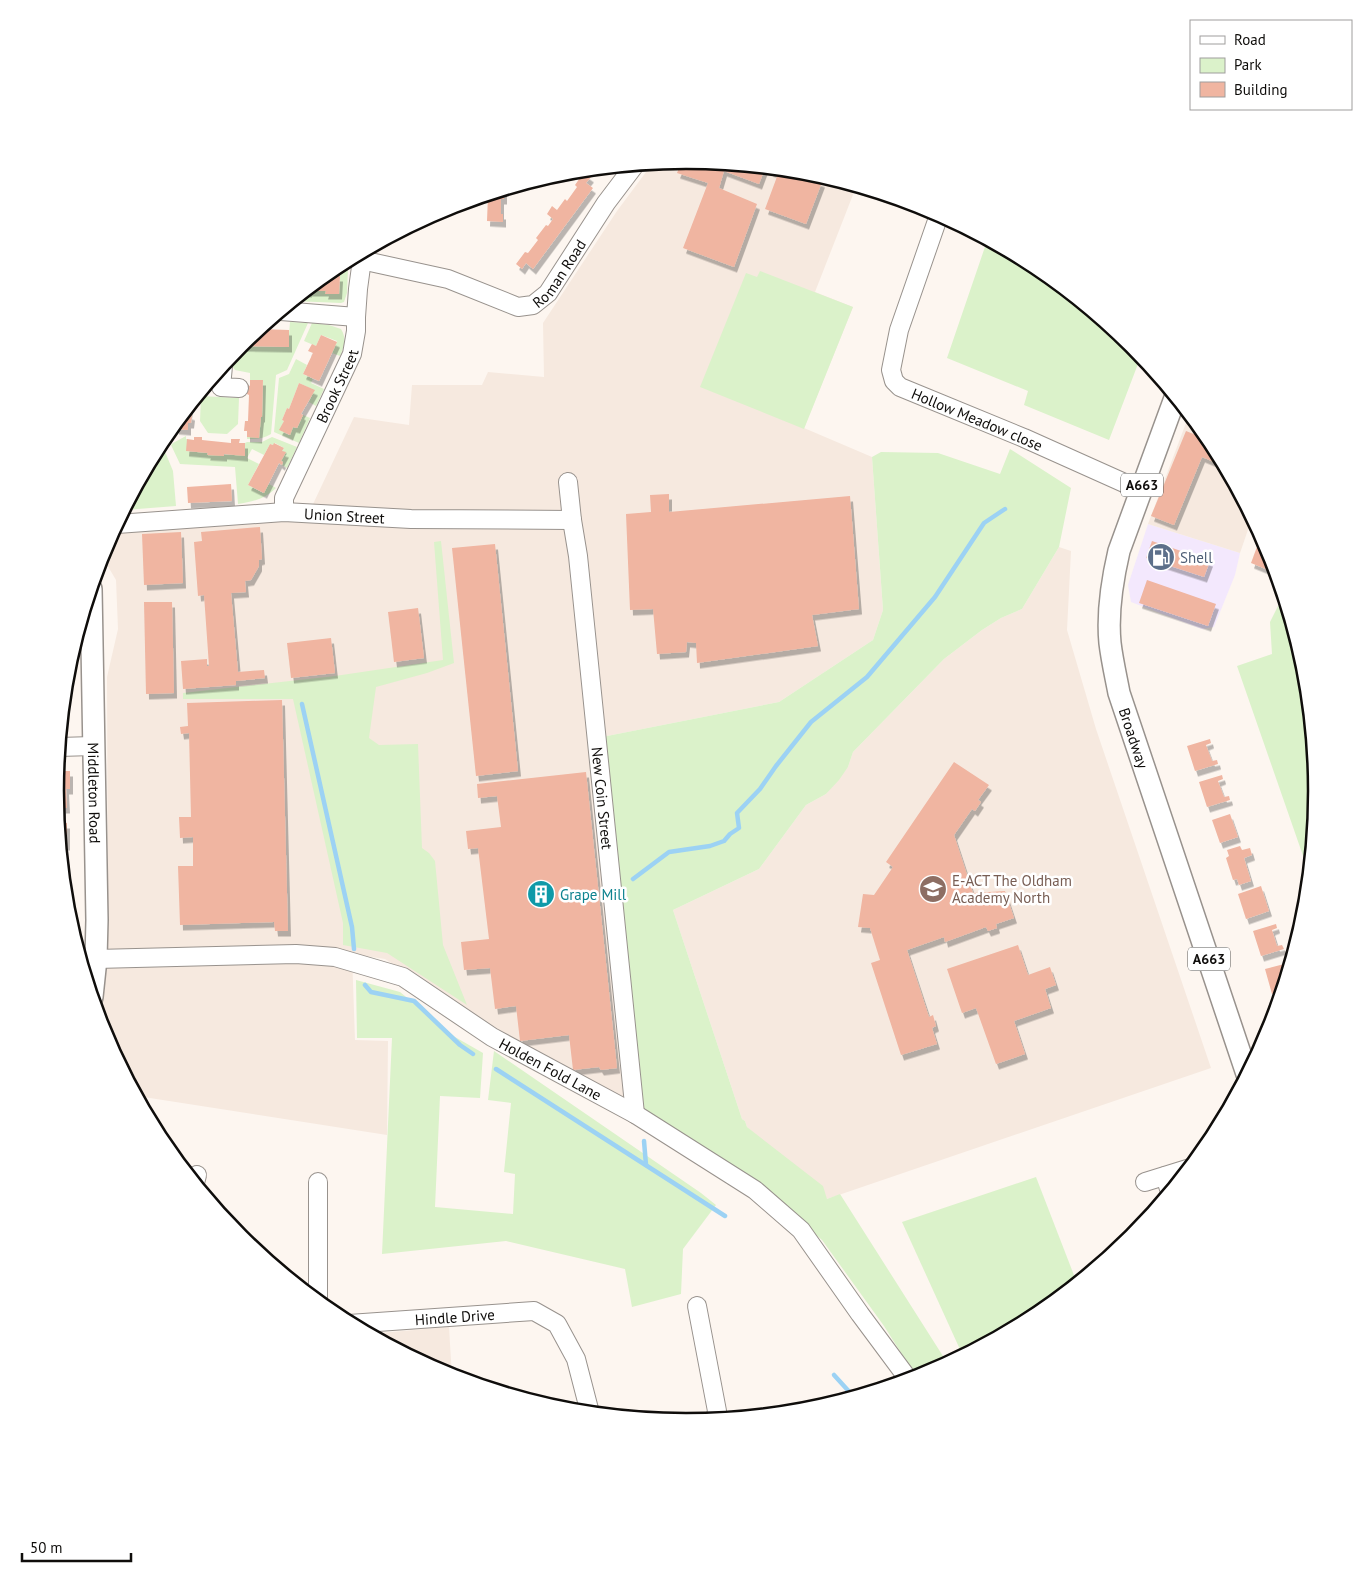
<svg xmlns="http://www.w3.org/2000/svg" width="1372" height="1583" font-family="'PT Sans',sans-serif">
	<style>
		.commercial { fill: #f3e8fd }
		.built { fill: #f6e9df }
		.green { fill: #dbf2ca }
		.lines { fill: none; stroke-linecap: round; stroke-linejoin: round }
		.stream { stroke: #9cd2f4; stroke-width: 4.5 }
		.building { fill: #f0b5a1; filter: url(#shadow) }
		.minor-casing { stroke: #98928d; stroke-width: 20 }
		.major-casing { stroke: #98928d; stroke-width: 24 }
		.minor { stroke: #fff; stroke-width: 18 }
		.major { stroke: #fff; stroke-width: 21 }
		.labels { text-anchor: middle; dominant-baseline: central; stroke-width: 5; stroke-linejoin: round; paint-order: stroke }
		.shield { fill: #fff; stroke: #575654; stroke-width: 1 }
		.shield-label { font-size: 14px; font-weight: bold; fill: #0f0d0b }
		.street-label { font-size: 15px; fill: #0f0d0b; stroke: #fff }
		.service-label { font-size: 15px; fill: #4e5e75; stroke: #fff; text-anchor: start }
		.education-label { font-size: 15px; fill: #785e54; stroke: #fff; text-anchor: start }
		.culture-label { font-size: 15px; fill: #0d838f; stroke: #fff; text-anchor: start }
		.rim { fill: none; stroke: #0f0d0b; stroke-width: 2.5 }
	</style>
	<defs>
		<filter id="shadow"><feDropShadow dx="3" dy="5.5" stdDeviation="0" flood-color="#0004"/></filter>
	</defs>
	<rect width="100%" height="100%" fill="#fdf6f0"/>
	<!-- commercial -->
	<polygon class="commercial" points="1148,524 1240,553 1235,575 1214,627 1202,629 1131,602 1128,585"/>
	<!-- built -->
	<g class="built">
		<polygon points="686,161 809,173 856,187 815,292 853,307 804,428 872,457 883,610 873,640 779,702 602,737 638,1111 500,1032 385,959 352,954 355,1040 388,1041 387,1135 137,1096 103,1033 100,1024 108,952 107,677 118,629 116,580 103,558 104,548 112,533 115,530 306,519 354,417 409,425 412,385 482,385 488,372 544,377 543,323 617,211 652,164"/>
		<polygon points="1189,415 1211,441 1245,505 1244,507 1246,508 1252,518 1240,553 1148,524"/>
		<polygon points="1059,547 1071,551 1067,630 1096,729 1211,1068 827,1199 747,1127 745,1121 742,1119 673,910 759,869 806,805 826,794 848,767 853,752 944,659 982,630 1001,618 1022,609"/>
		<polygon points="449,1327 452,1377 444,1374 368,1334"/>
	</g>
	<!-- green -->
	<g class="green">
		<polygon points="987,241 1037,267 1132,346 1141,356 1109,440 1024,405 1028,391 947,358"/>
		<polygon points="339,265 346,266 348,269 347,293 344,302 341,303 293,301 304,292 309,292 309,291 326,291 326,294 339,294 340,276 333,276 332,269"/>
		<polygon points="760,271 853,307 804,429 700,387 746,273 757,277"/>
		<path d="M290,322L308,323L287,370L276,375L271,434C263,439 256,439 247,439V437H258L261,417L262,416L263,380H250V373L235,370C230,365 231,356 235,351H241V344L243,342L244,346L288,347Z"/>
		<path d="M312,323L329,325L341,329C347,339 344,346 340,356L332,353L337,341L321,335L316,346L304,341Z"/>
		<polygon points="296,359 307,365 303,374 313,379 311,383 324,389 316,406 309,402 314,390 299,383 289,409 287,408 282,420 284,421 280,430 289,435 293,427 297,428 303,415 310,418 299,443 274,432 279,378 289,374"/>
		<polygon points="201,396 239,398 238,424 227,434 208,433 200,421"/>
		<path d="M186,436V439H187V451L208,453L207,454L245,455V443L247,442H262L272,437L297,447L287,468L282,465L283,462L281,461L285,453L282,451L284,448L275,443L273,445L270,444L264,455L252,449L247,458L259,464L248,485L263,493L269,484L276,488C265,499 252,502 238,504L235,467L180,464L171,445L173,443Z"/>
		<polygon points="161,442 173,471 176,506 125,510"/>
		<polygon points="1010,449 1071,488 1059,547 1022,609 1001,618 982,630 944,659 853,752 848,767 839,780 826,794 806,805 759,869 673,910 742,1119 745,1121 747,1127 823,1186 827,1199 840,1194 948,1364 927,1375 917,1378 884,1326 822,1240 800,1221 638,1111 602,737 779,702 873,640 883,610 872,457 881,452 938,453 1000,474"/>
		<polygon points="441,541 454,663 427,673 376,687 369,738 379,745 418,744 422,848 429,853 435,861 443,945 467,1005 387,953 343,945 343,923 293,699 183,699 183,693 335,676 443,660 434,542"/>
		<polygon points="1278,606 1287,609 1305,669 1317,792 1309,873 1237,666 1272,654 1270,622"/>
		<polygon points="356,980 400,992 455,1037 483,1053 480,1098 440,1096 435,1207 513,1214 515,1174 504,1172 511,1103 488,1100 494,1051 701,1193 716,1205 683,1249 681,1294 632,1307 625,1269 506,1241 382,1254 392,1038 357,1038"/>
		<polygon points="1036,1177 1077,1283 1036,1316 963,1356 902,1222"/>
	</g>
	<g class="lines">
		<!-- stream -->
		<g class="stream">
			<polyline points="302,704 352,927 354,949"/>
			<polyline points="633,879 669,852 710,846 724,841 730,834 739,828 737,813 760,789 776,766 811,722 867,677 935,597 984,523 1005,509"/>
			<polyline points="365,985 371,992 414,1001 460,1045 473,1054"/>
			<polyline points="496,1069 725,1216"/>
			<polyline points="644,1141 646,1165"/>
			<polyline points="834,1375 854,1397"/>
		</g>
	</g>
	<!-- building -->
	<g class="building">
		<polygon points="682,161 765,168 759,184 724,171 719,188 757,204 734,267 683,248 708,183 677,173"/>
		<polygon points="771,169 793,171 822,182 806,224 765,209 778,174 770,171"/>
		<polygon points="584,172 591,177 586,183 593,188 533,269 526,263 522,269 516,264 525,252 528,253 538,240 536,238 546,225 548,226 553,219 547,214 552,206 557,210 565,199 567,201 577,187 575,185"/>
		<polygon points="504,190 504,199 501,199 501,214 503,214 503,222 487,221 488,195"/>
		<polygon points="333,269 333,276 340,276 339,294 325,294 326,291 309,291 309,292 304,292 322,278 326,278 326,275"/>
		<polygon points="260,329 289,330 289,347 243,346 243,342"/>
		<polygon points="321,335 337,342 319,381 303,374 313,353 308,351 312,344 316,346"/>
		<polygon points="250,380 263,380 262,417 261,417 259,438 247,437 247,431 244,431 245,421 248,421 249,395 247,394 248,385 250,386"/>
		<polygon points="299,383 315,390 301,414 303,415 297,428 293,427 290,435 279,430 284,421 282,420 287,408 289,409"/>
		<polygon points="190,406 189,414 192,415 191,423 188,423 188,430 176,429 176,423"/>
		<polygon points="1186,431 1211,441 1224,466 1202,457 1174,525 1151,516"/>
		<polygon points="194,437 202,437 202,440 231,443 231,439 240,439 239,443 245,443 245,456 224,454 224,456 207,455 208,453 186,451 187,439 194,440"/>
		<polygon points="274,443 284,448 282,451 286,452 281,461 283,462 282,465 279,463 264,493 248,485 270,444 273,445"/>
		<polygon points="231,484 232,501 188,503 187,487"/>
		<polygon points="669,494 669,512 850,496 859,609 812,615 818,646 697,663 696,643 687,642 686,652 657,654 653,609 630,610 626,514 651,512 650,495"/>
		<polygon points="260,527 262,559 259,560 259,566 251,580 245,581 246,592 231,593 238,672 264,670 265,678 236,681 236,685 183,689 181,661 207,659 207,666 209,666 204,595 198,596 194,542 202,541 201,532"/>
		<polygon points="181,532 183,583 144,585 142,534"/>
		<polygon points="1261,536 1269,550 1276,573 1251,563"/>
		<polygon points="1152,541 1210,561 1204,577 1146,558"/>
		<polygon points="495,544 518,771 476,776 452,548"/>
		<polygon points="1147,580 1216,604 1208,626 1139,603"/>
		<polygon points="144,602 172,602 174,693 146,694"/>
		<polygon points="418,608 424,658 394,662 388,612"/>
		<polygon points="331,638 335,673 291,678 287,643"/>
		<polygon points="282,700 288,931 275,931 274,922 180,925 178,866 193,866 193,837 180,838 179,817 191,817 189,733 181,734 180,727 188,726 187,703"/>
		<polygon points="1210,739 1211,743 1206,745 1212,761 1217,760 1218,764 1195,771 1187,746"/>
		<polygon points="954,762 989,785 978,800 981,802 975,811 972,809 954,835 973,893 1005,891 1014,918 996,924 997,928 988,931 986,927 945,942 944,937 907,950 929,1017 933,1015 936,1026 932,1028 937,1044 901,1055 871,963 880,960 870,928 858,927 863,894 874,895 893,867 886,862"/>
		<polygon points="57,771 70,771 70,789 66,789 67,808 63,808 63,823 67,823 67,845 63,845 64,860 67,859 67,879 64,879 55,791"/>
		<polygon points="586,772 617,1068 601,1070 599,1067 573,1070 569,1035 520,1041 516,1006 495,1009 490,968 464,970 461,942 489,939 478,848 468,849 466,831 501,827 497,796 478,798 477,784"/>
		<polygon points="1222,775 1223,779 1218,781 1224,797 1229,796 1230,800 1207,807 1199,782"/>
		<polygon points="1230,814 1238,837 1220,843 1212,820"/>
		<polygon points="1240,846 1242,850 1250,848 1252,855 1244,858 1251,881 1239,885 1237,879 1233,880 1226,858 1229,856 1227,850"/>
		<polygon points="1261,886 1269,911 1246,919 1238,894"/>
		<polygon points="1276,924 1277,928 1272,930 1277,946 1282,945 1284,949 1261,956 1253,931"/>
		<polygon points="1018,945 1028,975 1050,967 1056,985 1045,989 1051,1008 1014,1021 1025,1054 996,1064 976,1008 962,1013 947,969"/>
		<polygon points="1288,963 1289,969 1284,970 1286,977 1281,992 1272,994 1265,969"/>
	</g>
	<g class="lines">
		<!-- minor casing -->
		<g class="minor-casing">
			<g id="minor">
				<path id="s1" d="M939,215L899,330L891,370L894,381L900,387L1024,438L1140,490"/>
				<path id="s2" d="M361,260L448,279L518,307L533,305L548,293L606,203L634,166"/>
				<polyline points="281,311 356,317"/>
				<polyline points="223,366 221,387 239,388"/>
				<path id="s3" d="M568,482L572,520L578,556L635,1114"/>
				<path id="s4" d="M284,512V498L352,354L356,331V317L358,289L363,252"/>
				<path id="s5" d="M117,524L284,512L411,519L572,520"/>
				<polyline points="59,747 93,746"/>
				<path id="s6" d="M96,959L296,954L335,957L403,977L492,1037L635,1114L755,1190L801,1230L860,1314L909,1380"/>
				<polyline points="1165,1176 1170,1192"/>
				<polyline points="1145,1182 1190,1168"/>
				<polyline points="195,1183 197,1175"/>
				<polyline points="318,1302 318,1182"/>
				<polyline points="697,1306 717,1411 715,1420"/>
				<path id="s7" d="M349,1324L534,1311L557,1324L576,1359L590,1413"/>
			</g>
		</g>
		<!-- major casing -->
		<g class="major-casing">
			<g id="major">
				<path id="s8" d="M1175,398L1119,551C1112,581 1107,612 1110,643C1112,660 1116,677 1119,693L1247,1074"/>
				<path id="s9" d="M91,589L97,920L96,959L92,997"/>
			</g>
		</g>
		<!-- minor -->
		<use href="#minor" class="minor"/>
		<!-- major -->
		<use href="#major" class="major"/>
	</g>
	<!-- icons -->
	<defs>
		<g id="fuel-disc" transform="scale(1.4375)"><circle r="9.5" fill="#5c6f8a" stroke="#fff"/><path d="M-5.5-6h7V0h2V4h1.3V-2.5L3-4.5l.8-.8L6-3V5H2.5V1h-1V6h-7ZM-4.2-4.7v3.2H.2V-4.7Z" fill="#fff"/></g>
		<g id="school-disc" transform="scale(1.4375)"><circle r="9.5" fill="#8d6e63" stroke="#fff"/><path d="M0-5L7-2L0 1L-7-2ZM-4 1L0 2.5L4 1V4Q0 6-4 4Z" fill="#fff"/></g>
		<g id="building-disc" transform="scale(1.4375)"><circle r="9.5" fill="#0f9aa8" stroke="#fff"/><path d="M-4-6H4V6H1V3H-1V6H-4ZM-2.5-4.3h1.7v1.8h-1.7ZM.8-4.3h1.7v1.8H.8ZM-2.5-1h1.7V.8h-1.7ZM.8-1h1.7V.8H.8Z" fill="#fff"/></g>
	</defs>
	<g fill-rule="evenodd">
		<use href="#fuel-disc" x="1161" y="557"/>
		<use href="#school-disc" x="933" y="889"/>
		<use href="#building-disc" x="541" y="894"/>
	</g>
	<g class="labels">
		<!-- shield labels -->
		<g class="shield">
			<rect x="1121" y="473.5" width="42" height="23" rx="4"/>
			<rect x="1188" y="947.5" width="42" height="23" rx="4"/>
		</g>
		<g class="shield-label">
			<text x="1142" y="485">A663</text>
			<text x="1209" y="959">A663</text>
		</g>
		<!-- street labels -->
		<g class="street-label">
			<text stroke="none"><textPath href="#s2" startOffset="221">Roman Road</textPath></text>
			<text stroke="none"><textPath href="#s4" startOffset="138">Brook Street</textPath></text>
			<text stroke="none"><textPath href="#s1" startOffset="266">Hollow Meadow close</textPath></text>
			<text stroke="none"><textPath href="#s5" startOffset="228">Union Street</textPath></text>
			<text stroke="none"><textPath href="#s8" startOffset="354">Broadway</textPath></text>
			<text stroke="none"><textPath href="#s9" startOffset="204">Middleton Road</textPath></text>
			<text stroke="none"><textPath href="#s3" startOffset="318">New Coin Street</textPath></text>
			<text stroke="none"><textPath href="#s6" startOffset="484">Holden Fold Lane</textPath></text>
			<text stroke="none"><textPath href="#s7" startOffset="106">Hindle Drive</textPath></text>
		</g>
		<!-- service labels -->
		<g class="service-label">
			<text x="1180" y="557">Shell</text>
		</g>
		<!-- education labels -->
		<g class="education-label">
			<text x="952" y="880">E-ACT The Oldham<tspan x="952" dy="17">Academy North</tspan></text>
		</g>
		<!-- culture labels -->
		<g class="culture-label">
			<text x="560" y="894">Grape Mill</text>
		</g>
	</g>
	<!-- crop -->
	<path d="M0 0H1372V1583H0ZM64 791a622 622 0 1 1 1244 0a622 622 0 1 1-1244 0Z" fill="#fff" fill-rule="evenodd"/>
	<path class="rim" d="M64 791a622 622 0 1 1 1244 0a622 622 0 1 1-1244 0Z"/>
	<!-- legend -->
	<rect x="1190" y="20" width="162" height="90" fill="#ffffff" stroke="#9f9e9d"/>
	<rect x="1200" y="36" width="25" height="8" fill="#ffffff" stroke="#9f9e9d"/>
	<text x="1234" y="45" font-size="15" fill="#0f0d0b">Road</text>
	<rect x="1200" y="58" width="25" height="15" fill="#dbf2ca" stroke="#9f9e9d"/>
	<text x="1234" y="70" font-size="15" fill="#0f0d0b">Park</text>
	<rect x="1200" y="82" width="25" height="15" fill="#f0b5a1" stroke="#9f9e9d"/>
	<text x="1234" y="95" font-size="15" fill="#0f0d0b">Building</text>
	<!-- scale -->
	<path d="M22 1553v8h109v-8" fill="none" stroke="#0f0d0b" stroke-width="2.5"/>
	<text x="30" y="1553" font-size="15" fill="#0f0d0b" stroke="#ffffff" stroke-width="4" paint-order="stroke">50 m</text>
</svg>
